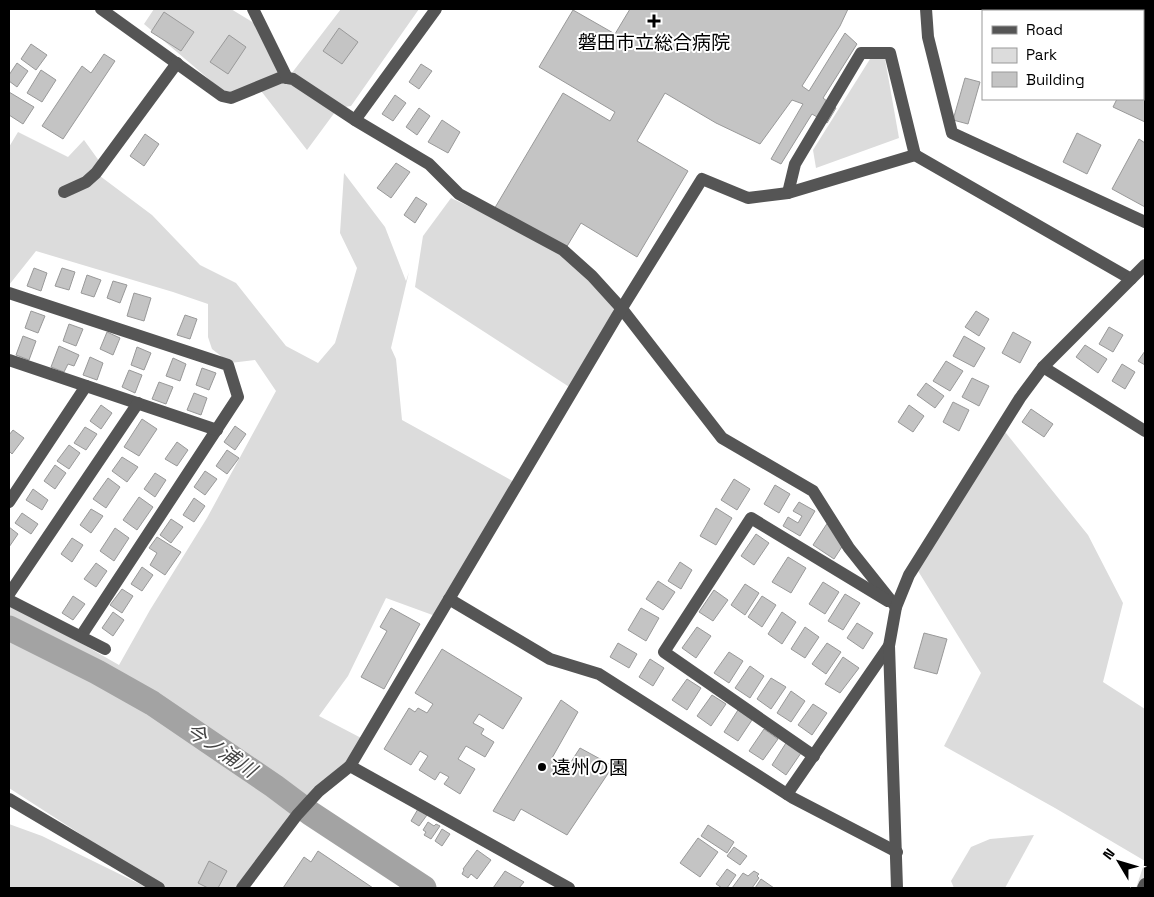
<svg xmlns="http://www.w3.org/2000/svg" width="1154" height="897" font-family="'Space Grotesk','Noto Sans JP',sans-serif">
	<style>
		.green { fill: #dcdcdc }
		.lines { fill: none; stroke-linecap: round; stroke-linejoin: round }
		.river { stroke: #a3a3a3; stroke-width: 25 }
		.building { fill: #c4c4c4; stroke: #999 }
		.minor { stroke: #555; stroke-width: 12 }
		.poi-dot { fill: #000; stroke: #fff; stroke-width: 2 }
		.labels { text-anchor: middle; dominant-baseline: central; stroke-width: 4; stroke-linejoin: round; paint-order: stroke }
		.poi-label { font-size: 19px; fill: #000; stroke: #fff }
		.water-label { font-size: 20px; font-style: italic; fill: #444; stroke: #fff }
	</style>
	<rect width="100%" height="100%" fill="#fff"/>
	<!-- green -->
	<g class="green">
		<polygon points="154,9 231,9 262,28 288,78 341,9 419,9 351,106 338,108 307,150 258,87 231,98 144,24"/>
		<polygon points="870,59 885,59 899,138 816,168 813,150"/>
		<polygon points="18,132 68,157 84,140 102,165 96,173 152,215 200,265 236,283 286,346 318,363 335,343 357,268 340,233 344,173 385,227 406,281 409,272 391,348 396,359 402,420 518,484 438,617 386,598 348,676 319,716 365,740 350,766 311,794 242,888 164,888 9,788 9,602 119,665 150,610 207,518 276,391 255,360 230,363 212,349 208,337 208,304 173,292 36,251 9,285 9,147"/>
		<polygon points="451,198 563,250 622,309 574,390 415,287 423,236"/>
		<polygon points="1002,428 1088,535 1123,603 1103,682 1145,709 1145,888 1136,888 1145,861 1055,808 944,746 981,673 915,566"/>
		<polygon points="9,824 42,836 148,888 9,888"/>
		<polygon points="1034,835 1005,888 954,888 951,881 971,847 990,839"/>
	</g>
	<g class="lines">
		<!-- river -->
		<polyline class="river" points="9,628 97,672 152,703 274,786 310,813 424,888"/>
	</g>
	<!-- building -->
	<g class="building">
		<polygon points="630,9 848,9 840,26 802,86 809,91 845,33 857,44 823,98 836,108 827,123 812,114 781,164 771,159 803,104 792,100 760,144 716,123 665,93 637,141 688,171 637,257 581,223 563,253 493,211 563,93 610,121 615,112 539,67 573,10 615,34"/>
		<polygon points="989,9 1014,9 1013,11 988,11"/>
		<polygon points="1048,9 1075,9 1079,11 1047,11"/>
		<polygon points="1099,9 1121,9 1120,11 1098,11"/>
		<polygon points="164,12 194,32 181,51 151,32"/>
		<polygon points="339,28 358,42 342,64 323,51"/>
		<polygon points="229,35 246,47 228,74 210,62"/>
		<polygon points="1145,35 1145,122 1113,107 1117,99 1143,99 1143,41"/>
		<polygon points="31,44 47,55 36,70 21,59"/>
		<polygon points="104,54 115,61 63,139 42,126 82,66 91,73"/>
		<polygon points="17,63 28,71 17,87 9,81 9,75"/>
		<polygon points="421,64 432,71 419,89 409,82"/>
		<polygon points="41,70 56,80 42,102 27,93"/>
		<polygon points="965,78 980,82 968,124 953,120"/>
		<polygon points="9,92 34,107 23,124 9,115"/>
		<polygon points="395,95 406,103 393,121 382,114"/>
		<polygon points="419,108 430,116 417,135 406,127"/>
		<polygon points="442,120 460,132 448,153 428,142"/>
		<polygon points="1077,133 1101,145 1087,174 1063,162"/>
		<polygon points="145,134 159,144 144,166 130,156"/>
		<polygon points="1139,139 1145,143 1145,207 1112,189"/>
		<polygon points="396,163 410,172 391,198 377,188"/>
		<polygon points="416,197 427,204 415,223 404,215"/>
		<polygon points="34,268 47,273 41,291 27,286"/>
		<polygon points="62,268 75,272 69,290 55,286"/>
		<polygon points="87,275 101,280 94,297 81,293"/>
		<polygon points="113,281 127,285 120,303 107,298"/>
		<polygon points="134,293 151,298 144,321 127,316"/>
		<polygon points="31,311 45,316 38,333 25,328"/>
		<polygon points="976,311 989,319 979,336 965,327"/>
		<polygon points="185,315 197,319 190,339 177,335"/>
		<polygon points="69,324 83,329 76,346 63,341"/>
		<polygon points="1109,327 1123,335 1113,352 1099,344"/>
		<polygon points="107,332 120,338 113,355 100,349"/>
		<polygon points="1013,332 1031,342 1020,363 1002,353"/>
		<polygon points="23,336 36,341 29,360 16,355"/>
		<polygon points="964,336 985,348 974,367 953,356"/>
		<polygon points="1085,345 1107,359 1098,373 1076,357"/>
		<polygon points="59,346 79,355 74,366 68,364 64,372 51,367"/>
		<polygon points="137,347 151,353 144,370 131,365"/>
		<polygon points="1145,351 1145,365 1138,361"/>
		<polygon points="90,357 103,363 97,380 83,375"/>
		<polygon points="173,358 186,364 180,381 166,376"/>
		<polygon points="946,361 963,371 950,391 933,381"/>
		<polygon points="1122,364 1135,372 1125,389 1112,381"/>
		<polygon points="202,368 216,373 209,390 196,385"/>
		<polygon points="129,370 142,375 135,393 122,387"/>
		<polygon points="972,378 989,386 979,406 962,397"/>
		<polygon points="159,382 173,387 166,404 152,399"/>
		<polygon points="926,383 944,396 935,408 917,395"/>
		<polygon points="194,393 207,398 201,415 187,410"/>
		<polygon points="953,402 969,410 959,431 943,422"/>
		<polygon points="101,405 112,413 101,429 90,421"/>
		<polygon points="909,405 924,416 913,432 898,422"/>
		<polygon points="1031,409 1053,424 1044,437 1022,422"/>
		<polygon points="142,419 157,429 139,456 124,447"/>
		<polygon points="235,426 246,434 235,450 224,442"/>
		<polygon points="85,427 97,434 86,450 74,443"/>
		<polygon points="13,430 24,438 12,454 9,451 9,435"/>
		<polygon points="177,442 188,450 177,466 165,459"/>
		<polygon points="69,445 80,453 69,469 57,461"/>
		<polygon points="227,450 239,458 227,474 216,466"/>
		<polygon points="122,457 138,467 127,482 112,471"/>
		<polygon points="55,465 66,473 55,489 44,481"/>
		<polygon points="205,471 217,479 205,495 194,487"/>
		<polygon points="155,473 166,480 155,497 144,489"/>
		<polygon points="108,478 120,487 106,508 93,499"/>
		<polygon points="734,479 750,489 737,510 721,500"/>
		<polygon points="775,485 790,494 779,513 764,504"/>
		<polygon points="33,489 48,500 42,510 26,500"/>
		<polygon points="139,497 153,507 137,530 123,520"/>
		<polygon points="194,498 205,506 194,522 183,515"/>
		<polygon points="799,502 815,511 800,536 783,526 788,517 798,523 802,516 793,511"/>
		<polygon points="716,508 732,518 716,545 700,536"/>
		<polygon points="91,509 103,516 91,533 80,525"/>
		<polygon points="22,513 38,524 31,534 15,523"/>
		<polygon points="171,519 183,527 171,543 160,535"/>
		<polygon points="830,519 845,542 834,559 813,545"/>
		<polygon points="9,527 18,534 9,547"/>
		<polygon points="115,528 129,538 114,561 100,551"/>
		<polygon points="756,534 769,543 754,565 741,556"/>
		<polygon points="157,537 181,552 165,575 150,565 157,553 149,548"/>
		<polygon points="72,538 83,545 72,562 61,554"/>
		<polygon points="788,557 806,568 791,593 772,582"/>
		<polygon points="680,562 692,570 681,589 668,581"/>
		<polygon points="96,563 107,571 96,587 84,579"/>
		<polygon points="142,567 153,575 142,591 131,584"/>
		<polygon points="658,581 675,592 663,610 646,599"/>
		<polygon points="823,582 839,592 825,614 809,604"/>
		<polygon points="745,584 759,593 745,615 731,605"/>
		<polygon points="122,589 133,596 122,613 110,605"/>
		<polygon points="714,590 728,600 713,621 699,612"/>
		<polygon points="845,594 860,603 843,630 828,621"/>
		<polygon points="73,596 85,604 73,620 62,613"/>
		<polygon points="762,596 776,605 762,627 748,617"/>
		<polygon points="391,608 420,624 384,689 361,677 387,631 380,627"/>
		<polygon points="641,608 659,618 646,641 628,630"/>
		<polygon points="113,612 124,620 113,636 102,628"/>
		<polygon points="782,612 796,622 782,644 768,634"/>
		<polygon points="857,623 873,633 863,649 847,638"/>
		<polygon points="697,627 711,636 696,658 682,648"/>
		<polygon points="805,627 819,637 805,658 791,649"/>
		<polygon points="924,633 947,639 937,674 914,668"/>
		<polygon points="618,643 637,654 629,668 610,657"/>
		<polygon points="827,643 841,652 826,674 812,664"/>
		<polygon points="442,649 522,698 503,729 479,714 473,723 484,729 481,734 494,742 485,757 466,746 458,759 475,769 460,794 444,784 449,777 440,772 435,780 419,770 428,756 420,751 411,765 384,749 409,708 415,712 418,708 427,713 433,704 415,693"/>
		<polygon points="729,652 743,661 729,683 714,673"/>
		<polygon points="843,657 859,668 840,693 825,684"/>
		<polygon points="650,659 664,668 653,686 639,677"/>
		<polygon points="750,666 764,676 750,698 735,688"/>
		<polygon points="771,678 786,687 771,709 757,699"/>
		<polygon points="687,679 701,688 687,710 672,700"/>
		<polygon points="791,691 805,701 791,722 777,713"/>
		<polygon points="712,695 726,704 711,726 697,716"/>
		<polygon points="561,700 578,712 552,758 567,768 580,748 613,766 567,835 521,809 514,821 493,811"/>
		<polygon points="813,704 827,713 812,735 798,725"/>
		<polygon points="738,710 752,720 738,741 724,732"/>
		<polygon points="764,729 778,739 763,760 749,751"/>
		<polygon points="786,743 801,753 786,775 772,765"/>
		<polygon points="418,809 427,815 419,826 411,821"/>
		<polygon points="428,822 434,826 436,824 440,826 431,839 424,835 426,832 423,830"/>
		<polygon points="708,825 734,842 727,853 701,836"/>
		<polygon points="442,829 450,834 442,846 435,841"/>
		<polygon points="698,838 718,852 700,877 680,863"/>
		<polygon points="734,847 747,856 740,865 727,856"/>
		<polygon points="477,850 491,860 477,879 471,874 468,878 462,874 464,870 463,869"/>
		<polygon points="318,851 373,888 283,888 304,857 311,862"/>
		<polygon points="209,861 227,871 218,888 208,888 198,883"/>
		<polygon points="727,869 736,875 727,888 722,888 716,884"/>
		<polygon points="505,871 524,882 519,888 493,888"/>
		<polygon points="754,871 759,874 757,876 759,878 752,888 732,888 743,873 748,876"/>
		<polygon points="761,879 774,888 755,888"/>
	</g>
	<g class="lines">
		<!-- minor -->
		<g class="minor">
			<polyline points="101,9 222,96 231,98 282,77 293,79 355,120 429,164 459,194 563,250 592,276 622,309 722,438 813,491 849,548 896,607"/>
			<polyline points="253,9 287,78"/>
			<polyline points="926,9 928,37 952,133 1145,222"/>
			<polyline points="355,120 436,9"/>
			<polyline points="64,192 86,182 96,173 177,63"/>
			<polyline points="788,193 795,164 861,53 890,53 915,155"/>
			<polyline points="9,293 228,365 238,397 81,636"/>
			<polyline points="9,360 217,430"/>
			<polyline points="1043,367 1145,431"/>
			<polyline points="9,502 86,386"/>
			<polyline points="9,594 138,403"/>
			<polyline points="449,599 550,659 599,674 793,798 897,852"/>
			<polyline points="9,600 105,649"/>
			<polyline points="814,756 664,652 751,518 888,601"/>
			<polyline points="350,766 569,888"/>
			<polyline points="787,794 889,646"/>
			<polyline points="9,799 159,888"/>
			<polyline points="242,888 297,815 319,791 350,766 617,316 702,179 748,198 788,193 915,155 1131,279"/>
			<polyline points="897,888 889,646 896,607 909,575 1020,398 1043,367 1145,265"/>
			<polyline points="1143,888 1145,884"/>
		</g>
	</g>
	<!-- markers -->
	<g class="poi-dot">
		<path d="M651.5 13.5h5v5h5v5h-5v5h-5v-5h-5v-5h5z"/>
		<circle cx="542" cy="767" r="5"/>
	</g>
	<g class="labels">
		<!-- poi labels -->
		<g class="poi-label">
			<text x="654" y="42">磐田市立総合病院</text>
			<text x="552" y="767" text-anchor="start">遠州の園</text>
		</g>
		<!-- water labels -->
		<g class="water-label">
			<text transform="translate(221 750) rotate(34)">今ノ浦川</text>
		</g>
	</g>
	<!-- border -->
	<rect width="1154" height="897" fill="none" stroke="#000000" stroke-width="20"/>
	<!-- legend -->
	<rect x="982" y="10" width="162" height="90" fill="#ffffff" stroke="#999999"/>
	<rect x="992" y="26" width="25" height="8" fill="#555555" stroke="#999999"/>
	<text x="1026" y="35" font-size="15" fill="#000000">Road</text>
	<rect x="992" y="48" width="25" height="15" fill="#dcdcdc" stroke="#999999"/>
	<text x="1026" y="60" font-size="15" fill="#000000">Park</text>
	<rect x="992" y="72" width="25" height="15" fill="#c4c4c4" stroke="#999999"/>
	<text x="1026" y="85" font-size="15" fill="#000000">Building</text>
	<!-- north arrow -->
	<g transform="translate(1119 862) rotate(308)" stroke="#ffffff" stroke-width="4" paint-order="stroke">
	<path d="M0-4L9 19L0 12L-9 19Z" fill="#000000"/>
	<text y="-8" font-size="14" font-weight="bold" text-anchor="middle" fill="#000000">N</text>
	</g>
</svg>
